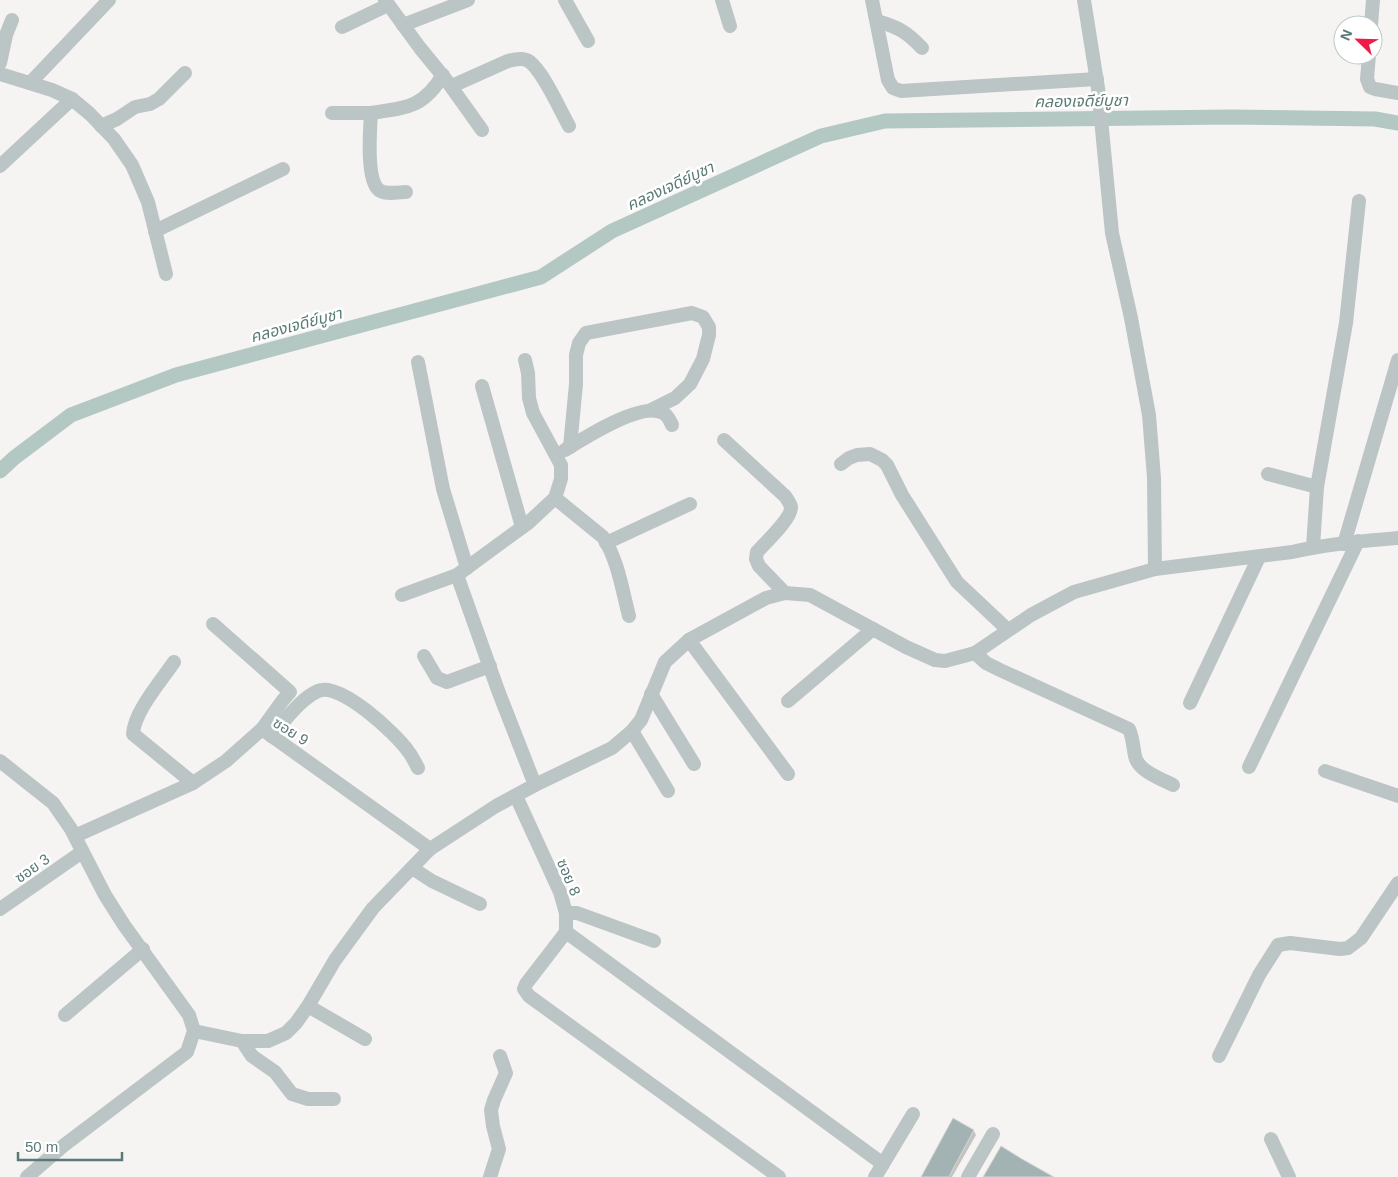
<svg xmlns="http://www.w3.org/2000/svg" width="1398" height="1177" font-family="Helvetica,'Noto Sans Thai',sans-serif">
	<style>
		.shadow { fill: #0003 }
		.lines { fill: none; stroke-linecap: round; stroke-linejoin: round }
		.canal { stroke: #b3c7c3; stroke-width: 15 }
		.building { fill: #a3b3b3; stroke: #d7d6d5 }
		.street { stroke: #bcc5c5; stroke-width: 14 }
		.labels { text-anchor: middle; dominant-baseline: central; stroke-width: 5; stroke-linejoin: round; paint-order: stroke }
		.street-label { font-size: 15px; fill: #5b7979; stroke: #fff }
		.water-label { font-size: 16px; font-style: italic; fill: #5a7b75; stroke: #fff }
	</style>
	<rect width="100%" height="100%" fill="#f6f4f2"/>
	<!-- shadow -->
	<polygon class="shadow" points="954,1120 974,1131 976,1135 952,1177 921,1177"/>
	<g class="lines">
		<!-- canal -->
		<polyline class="canal" points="0,471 14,458 71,415 176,375 541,277 612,231 821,136 885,121 1231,117 1375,119 1398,123"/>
	</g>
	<!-- building -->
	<g class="building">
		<polygon points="953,1118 974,1130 954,1167 949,1177 921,1177"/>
		<polygon points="1001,1146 1022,1159 1054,1177 983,1177"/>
	</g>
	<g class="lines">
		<!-- street -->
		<g class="street">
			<polyline points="385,0 420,48 447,81 482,130"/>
			<polyline points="565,0 588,41"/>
			<polyline points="722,0 730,26"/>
			<polyline points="872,0 888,80 893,88 901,91 1097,79"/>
			<polyline points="1084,0 1098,88 1112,233 1131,318 1149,415 1154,478 1155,569"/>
			<path d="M877,21C898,27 907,32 922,48"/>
			<polyline points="403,25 468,0"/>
			<polyline points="1371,25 1373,0"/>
			<polyline points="342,27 388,5"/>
			<polyline points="1369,55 1367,79 1370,87 1375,89 1398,93"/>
			<polyline points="0,63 6,35 12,20"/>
			<polyline points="0,74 52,90 72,99 90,114 114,139 132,165 148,202 166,274"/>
			<polyline points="30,83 109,0"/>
			<path d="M452,86L508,61C515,59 524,57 530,62C544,73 560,110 569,126"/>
			<polyline points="332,113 371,113"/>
			<polyline points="101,126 117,119 135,107 150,104 159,99 185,73"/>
			<polyline points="0,166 72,99"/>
			<path d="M406,192C399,192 385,195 379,190C366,180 370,129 371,113C406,108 423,108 443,75"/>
			<polyline points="155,231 283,169"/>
			<polyline points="418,362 443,489 467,568"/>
			<polyline points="482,386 522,527"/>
			<path d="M724,440L785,496C787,499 790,503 791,507C792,518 765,543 757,552L756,559L759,566L785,593"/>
			<polyline points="570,447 576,384 576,355 579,343 586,333 692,313 703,317 709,327 709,335 703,359 690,384 675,398 651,410"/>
			<path d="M565,450C584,438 642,401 663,413C668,415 670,421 672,425"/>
			<polyline points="841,464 849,458 857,455 870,454 882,460 887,465 902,495 957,582 1008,630"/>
			<polyline points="1268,474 1317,487"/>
			<path d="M555,498L603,537C618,560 622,589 629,616"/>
			<polyline points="606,543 690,504"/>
			<polyline points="1344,544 1398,360"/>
			<polyline points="1313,547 1317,487 1346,323 1359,201"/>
			<polyline points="457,575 499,693 535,785"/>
			<polyline points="402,595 457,575 528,523 555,498 561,479 561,465 533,413 529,398 528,373 525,360"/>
			<polyline points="213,624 290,692 283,700 262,729"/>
			<polyline points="689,640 788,774"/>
			<path d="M975,653L986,663L1000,670L1129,729C1133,738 1133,746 1135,756C1138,771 1161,779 1173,785"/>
			<polyline points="424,656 437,678 447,682 490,666"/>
			<path d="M174,662C161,681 134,712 133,734L193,783"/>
			<polyline points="651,694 694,764"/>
			<polyline points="788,701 873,629"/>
			<polyline points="1190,703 1259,557"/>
			<polyline points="632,731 668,791"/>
			<path d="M271,736C285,721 300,699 318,691C340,681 396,734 408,751C412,756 415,762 418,768"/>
			<polyline points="0,761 53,803 71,829 105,895 124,925 189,1015 194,1031 187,1052 63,1146 27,1177"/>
			<polyline points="1249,767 1358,541"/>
			<polyline points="1325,771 1398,796"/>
			<polyline points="516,796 560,892 566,913 577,913 654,941"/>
			<polyline points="75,836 193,783 226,761 262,729 430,849"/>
			<polyline points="412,868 432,881 480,904"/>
			<polyline points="0,909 82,852"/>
			<polyline points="566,913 566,932 526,984 524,989 529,996 779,1177"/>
			<polyline points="566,932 883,1164 875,1177"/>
			<polyline points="308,1006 365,1039"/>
			<polyline points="65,1015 143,949"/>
			<path d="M194,1031L242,1041H268L286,1033L296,1023L308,1006L335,960L373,908L430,849L496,806L535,785L612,748L632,731L641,720L665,662L689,640L766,598L785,593L810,595L906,647L935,660L945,661L975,653L1031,615L1074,592L1155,569L1292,552C1327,544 1363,541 1398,538"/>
			<polyline points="242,1041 252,1056 275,1072 292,1094 308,1099 334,1099"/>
			<polyline points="1219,1056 1259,975 1278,945 1290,943 1340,949 1348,948 1361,938 1398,883"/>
			<polyline points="1271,1139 1289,1177"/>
			<polyline points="883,1164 913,1114"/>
			<polyline points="490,1177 499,1149 493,1126 491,1110 494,1100 506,1073 500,1056"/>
			<polyline points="968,1177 993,1134"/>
		</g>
	</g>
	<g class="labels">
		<!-- street labels -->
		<g class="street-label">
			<text transform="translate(291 731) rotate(32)">ซอย 9</text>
			<text transform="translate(32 868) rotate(-35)">ซอย 3</text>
			<text transform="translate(569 877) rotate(67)">ซอย 8</text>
		</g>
		<!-- water labels -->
		<g class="water-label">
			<text transform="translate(1081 101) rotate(-1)">คลองเจดีย์บูชา</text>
			<text transform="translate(670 186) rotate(-25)">คลองเจดีย์บูชา</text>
			<text transform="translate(296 325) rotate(-15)">คลองเจดีย์บูชา</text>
		</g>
	</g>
	<!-- north arrow -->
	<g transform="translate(1358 40) rotate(293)"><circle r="24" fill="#ffffff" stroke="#bdc9c9"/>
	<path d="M0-4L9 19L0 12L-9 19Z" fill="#ed1c49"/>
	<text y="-8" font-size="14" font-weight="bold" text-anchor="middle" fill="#5b7979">N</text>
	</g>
	<!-- scale -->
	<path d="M18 1152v8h104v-8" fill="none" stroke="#5b7979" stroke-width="2.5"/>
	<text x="25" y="1152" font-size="15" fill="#5b7979" stroke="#ffffff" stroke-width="4" paint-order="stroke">50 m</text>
</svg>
